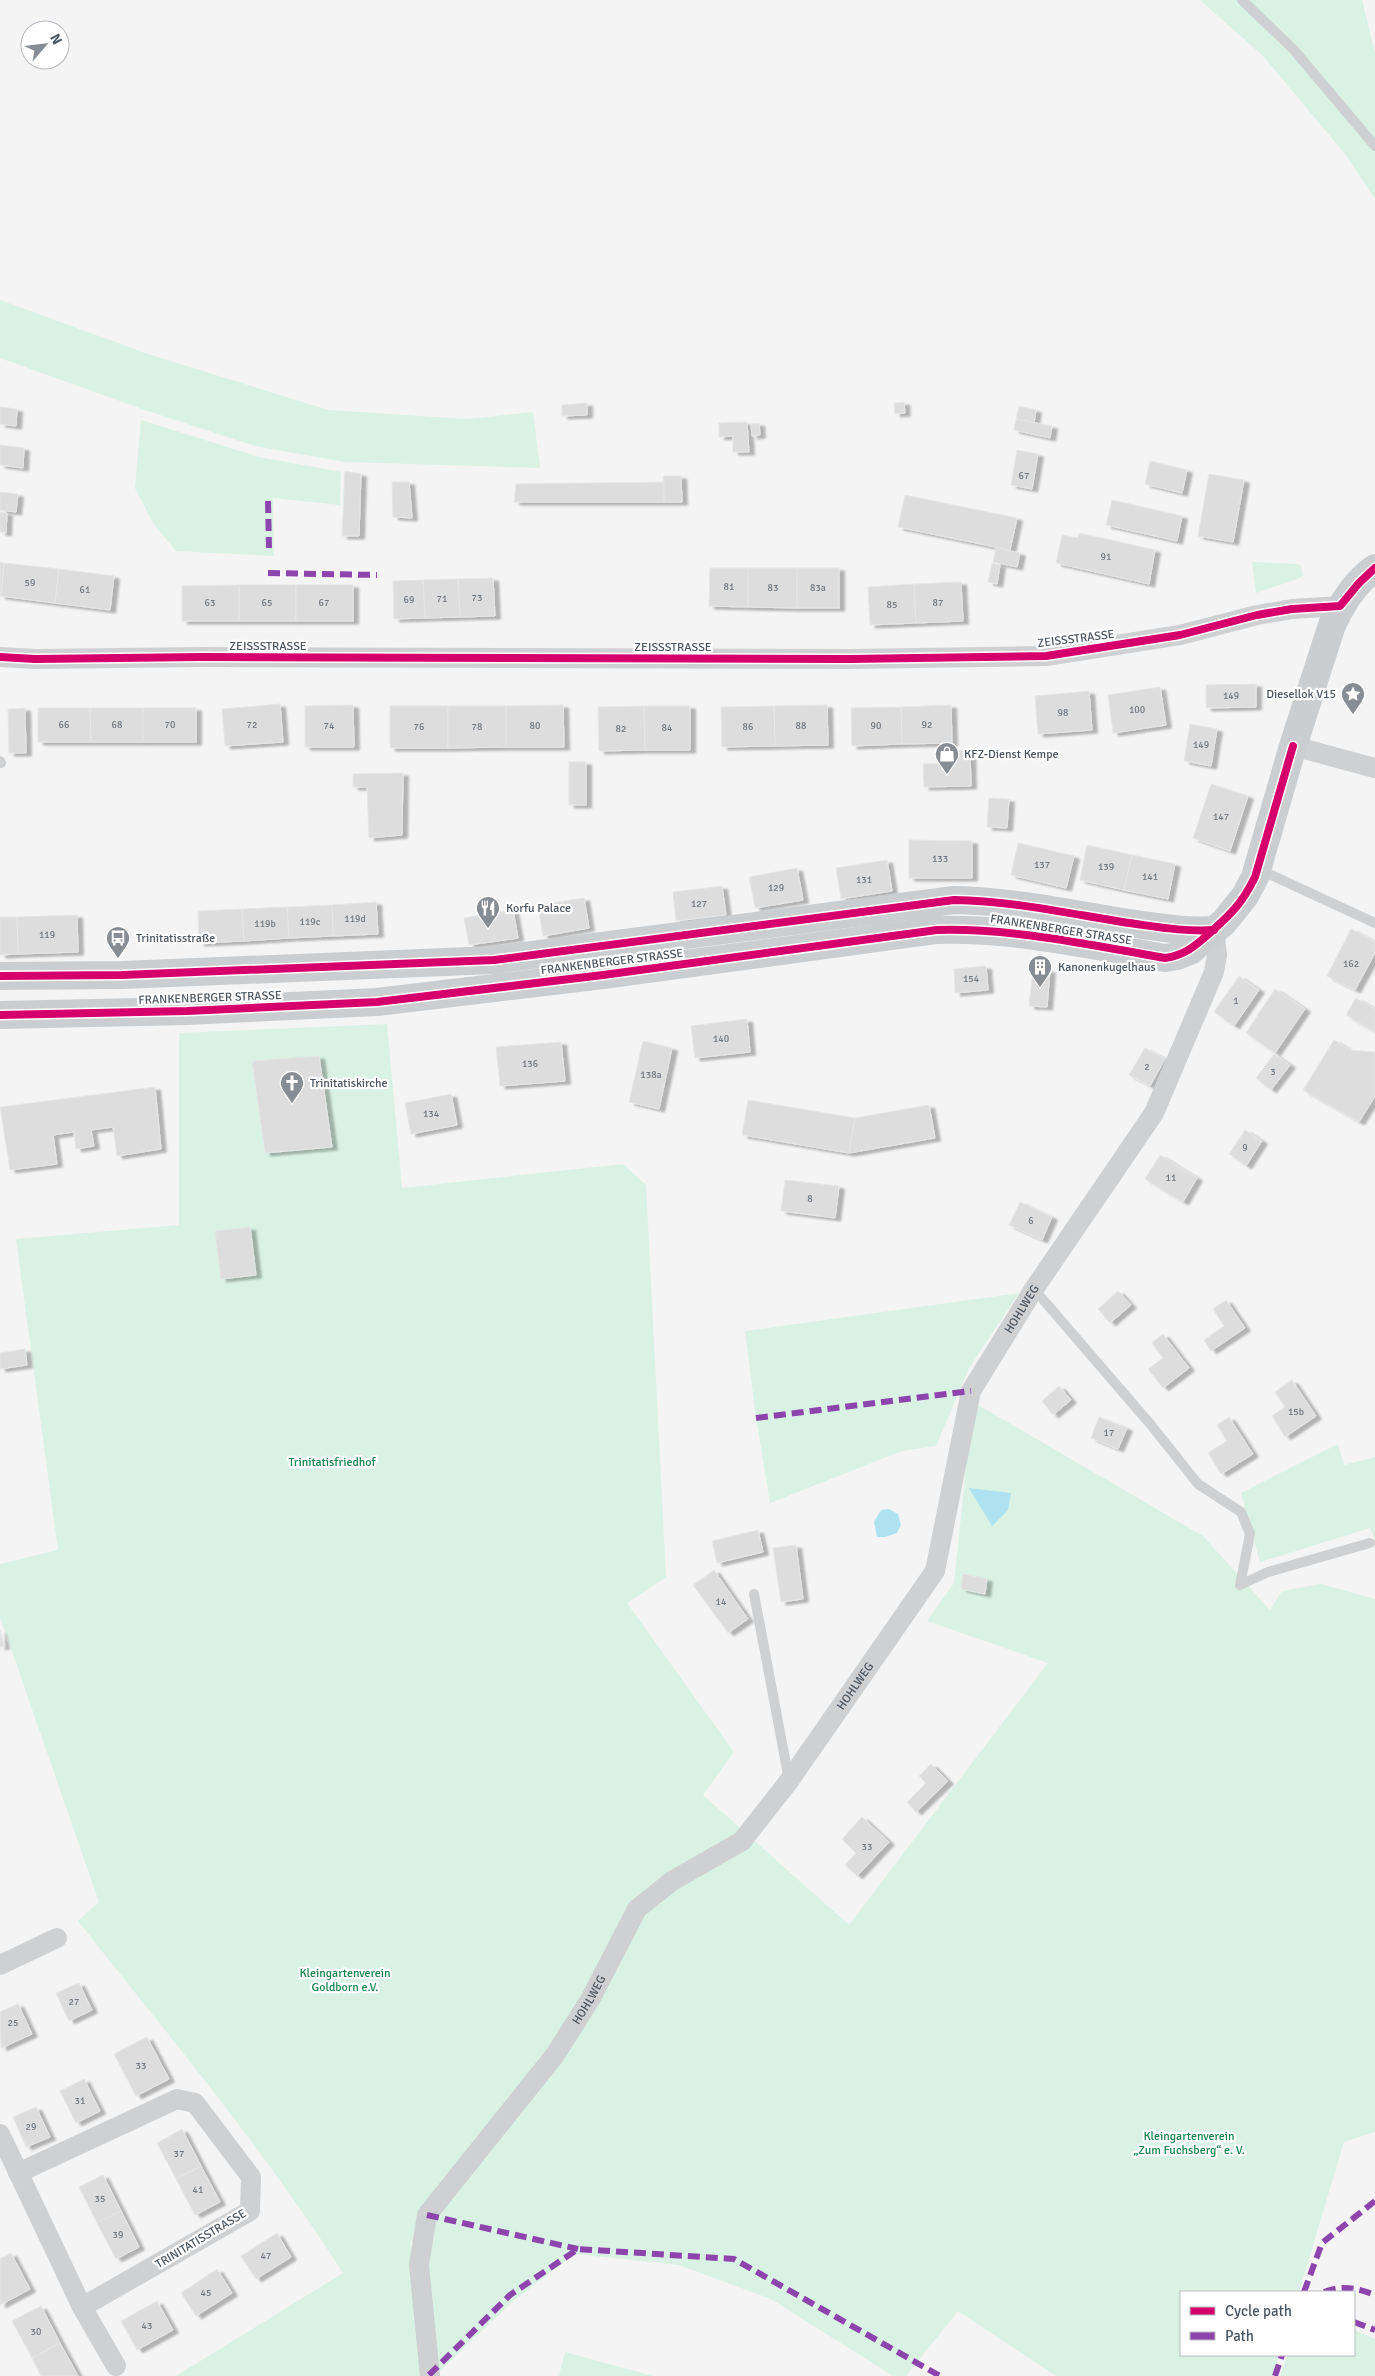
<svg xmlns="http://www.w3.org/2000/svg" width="1375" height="2376" font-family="Signika,sans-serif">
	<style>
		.green { fill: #d9f2e3 }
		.water { fill: #aee2f0 }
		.building { fill: #ddddde; stroke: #e5e6e7; filter: url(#shadow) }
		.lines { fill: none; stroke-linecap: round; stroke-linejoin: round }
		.lane { stroke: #ced0d2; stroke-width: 10 }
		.street { stroke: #ced0d2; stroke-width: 20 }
		.primary { stroke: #caced1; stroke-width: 28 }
		.quiet { stroke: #8e44ad; stroke-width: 6; stroke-dasharray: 12 6; stroke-linecap: butt }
		.cycleway-casing { stroke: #fff; stroke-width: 11 }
		.cycleway { stroke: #d6006c; stroke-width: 8 }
		.labels { text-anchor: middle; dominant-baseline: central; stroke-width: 4.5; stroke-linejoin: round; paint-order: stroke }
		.number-label { font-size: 10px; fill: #707881 }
		.street-label { font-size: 12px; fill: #4a5661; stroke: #fff }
		.poi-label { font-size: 12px; fill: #4a5661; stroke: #fff; text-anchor: start }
		.park-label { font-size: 12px; fill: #17864f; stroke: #fff }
	</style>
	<defs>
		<filter id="shadow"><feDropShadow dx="5.5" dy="3" stdDeviation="1" flood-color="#0004"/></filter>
	</defs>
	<rect width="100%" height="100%" fill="#f4f4f4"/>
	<!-- green -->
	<g class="green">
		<polygon points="1200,0 1362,0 1375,53 1375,199 1345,154 1263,56"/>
		<polygon points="0,300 148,354 328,410 468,419 533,412 540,468 345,462 255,446 145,410 0,358"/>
		<polygon points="141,420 259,457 341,472 340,505 273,498 274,556 176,551 153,523 135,488"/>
		<polygon points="1252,562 1298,564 1301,566 1303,575 1300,578 1256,593"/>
		<path d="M387,1024L402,1188L623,1164L646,1185L666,1577L627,1603L734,1752L703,1795L849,1925L1048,1663L927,1621L954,1583L973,1402L1203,1536L1270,1610L1282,1591L1321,1584L1375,1599V2132L1344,2142L1299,2292H1181V2355H1279L1273,2376H1056L958,2311L906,2376H893L771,2299L679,2265L575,2254L513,2301L439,2372L426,2262L410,2239L421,2376H176L343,2273C264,2149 169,2036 78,1921L99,1902L0,1617V1564L58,1550L16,1239L179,1225V1033Z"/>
		<polygon points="1019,1293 969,1368 936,1446 902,1451 770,1503 756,1418 745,1331"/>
		<polygon points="1338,1444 1344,1465 1375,1457 1375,1541 1370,1528 1260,1562 1241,1493"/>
		<polygon points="1354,2330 1375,2339 1375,2376 1280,2376 1288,2355 1354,2355"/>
		<polygon points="565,2352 653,2376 559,2376"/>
	</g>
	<!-- water -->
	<g class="water">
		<polygon points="969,1488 1011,1493 1008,1510 992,1526"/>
		<polygon points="889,1509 898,1514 901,1525 897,1533 885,1537 877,1537 874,1522 881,1510"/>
	</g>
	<!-- building -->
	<g class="building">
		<polygon points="904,402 905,413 895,414 894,403"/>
		<polygon points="587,403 587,415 562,416 562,405"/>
		<polygon points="1019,406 1036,410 1034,423 1016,419"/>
		<polygon points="0,407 17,409 16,426 0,424"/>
		<polygon points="1016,419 1052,426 1050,438 1014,430"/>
		<polygon points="747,422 749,452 733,452 733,436 719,437 719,423"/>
		<polygon points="759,423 760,435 752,436 751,424"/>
		<polygon points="0,445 24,448 23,468 0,465"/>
		<polygon points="1017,450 1038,454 1032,489 1011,485"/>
		<polygon points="1150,461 1187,470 1182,493 1145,484"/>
		<polygon points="345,471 361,474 359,536 342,536"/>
		<polygon points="1209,474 1244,480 1233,542 1198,536"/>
		<polygon points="663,476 681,476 682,502 664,502"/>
		<polygon points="392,482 409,482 412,518 393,517"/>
		<polygon points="664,482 664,502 514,502 516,484"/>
		<polygon points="0,492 18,494 16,512 0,510"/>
		<polygon points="905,495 1017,518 1010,550 898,527"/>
		<polygon points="1112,500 1182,516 1177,541 1106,525"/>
		<polygon points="0,512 7,513 6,533 0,532"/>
		<polygon points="1079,533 1155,550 1149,584 1056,563 1062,535 1078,538"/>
		<polygon points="996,548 1020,553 1017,567 993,562"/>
		<polygon points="0,562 4,563 1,596 0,596"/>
		<polygon points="4,563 59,569 55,603 1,596"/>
		<polygon points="992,563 1000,565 997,584 988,582"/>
		<polygon points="710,568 748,568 748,607 709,606"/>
		<polygon points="748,568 797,568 797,608 748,607"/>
		<rect x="797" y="568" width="42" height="40"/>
		<polygon points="59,569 114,576 110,610 55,603"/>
		<polygon points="493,578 495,616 460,617 458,579"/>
		<polygon points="458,579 460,617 425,618 423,580"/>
		<polygon points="423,580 425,618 394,619 393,581"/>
		<polygon points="961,582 963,621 916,623 914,584"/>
		<polygon points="914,584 916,623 870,625 868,587"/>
		<rect x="239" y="585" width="57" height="36"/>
		<polygon points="239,585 239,621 182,621 182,586"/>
		<rect x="296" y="585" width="57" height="36"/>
		<polygon points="1256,684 1256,707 1206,708 1206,685"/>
		<polygon points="1160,687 1166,725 1113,733 1108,695"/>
		<polygon points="1089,691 1092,730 1038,734 1035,696"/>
		<polygon points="280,704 283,742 225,746 222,709"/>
		<polygon points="353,705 354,747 305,747 305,706"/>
		<polygon points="563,705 564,747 506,747 506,706"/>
		<polygon points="827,705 828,745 775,746 774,706"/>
		<polygon points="951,705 952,743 902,744 901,707"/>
		<rect x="390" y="706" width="58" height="42"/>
		<polygon points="448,706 506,706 506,747 448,748"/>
		<polygon points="644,706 645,750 599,751 598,707"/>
		<polygon points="644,706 690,706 690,750 645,750"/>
		<polygon points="774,706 775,746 722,747 721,707"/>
		<polygon points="901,707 902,744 852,746 851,708"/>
		<polygon points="25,708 26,753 9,753 8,709"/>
		<polygon points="38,708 90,708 91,742 38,742"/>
		<polygon points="90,708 143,708 143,742 91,742"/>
		<rect x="143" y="708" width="53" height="34"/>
		<polygon points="1190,724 1217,729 1211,766 1184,761"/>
		<polygon points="970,750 971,786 924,787 923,764 955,763 955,751"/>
		<rect x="569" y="762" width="17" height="43"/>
		<polygon points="403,773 402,835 369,838 367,787 353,787 353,774"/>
		<polygon points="1211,784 1248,796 1230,851 1193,838"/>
		<polygon points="989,798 1009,799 1007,828 987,827"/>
		<polygon points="909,840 972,841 972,878 909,878"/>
		<polygon points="1018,843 1074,856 1066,888 1011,875"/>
		<polygon points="1087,845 1132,855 1124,890 1080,880"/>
		<polygon points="1132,855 1175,864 1168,899 1124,890"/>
		<polygon points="887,860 892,891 841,899 836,868"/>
		<polygon points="797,868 803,900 755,908 749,877"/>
		<polygon points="722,886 726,915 676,921 673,892"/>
		<polygon points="584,898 589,928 543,936 538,905"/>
		<polygon points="376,902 378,934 333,936 332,905"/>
		<polygon points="332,905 333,936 289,938 287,907"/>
		<polygon points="287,907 289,938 244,941 242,909"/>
		<polygon points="242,909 244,941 199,943 198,911"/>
		<polygon points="513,910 518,938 469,945 464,918"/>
		<polygon points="77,915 78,952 18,954 17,917"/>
		<polygon points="0,917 17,917 18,954 0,955"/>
		<polygon points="1351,929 1375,942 1375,953 1355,990 1327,976"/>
		<polygon points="986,966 988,990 955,993 954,969"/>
		<polygon points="1033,969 1050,970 1047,1007 1029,1006"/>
		<polygon points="1239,976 1259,990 1234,1026 1214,1012"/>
		<polygon points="1275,989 1305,1009 1275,1053 1246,1033"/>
		<polygon points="1356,998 1375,1009 1375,1032 1346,1015"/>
		<polygon points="747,1019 750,1052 695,1058 691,1026"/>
		<polygon points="1334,1040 1350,1050 1375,1052 1375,1096 1359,1122 1303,1090"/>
		<polygon points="643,1041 672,1048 659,1109 629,1102"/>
		<polygon points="561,1042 565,1081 500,1086 496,1047"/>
		<polygon points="1145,1048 1165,1059 1150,1086 1129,1075"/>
		<polygon points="1274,1054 1290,1065 1271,1090 1256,1078"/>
		<polygon points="319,1056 332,1147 265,1153 252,1061"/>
		<polygon points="155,1087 161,1149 117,1156 113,1127 91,1130 94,1146 76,1149 74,1132 53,1135 57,1164 10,1170 0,1107"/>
		<polygon points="451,1094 457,1125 411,1134 405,1103"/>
		<polygon points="748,1100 855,1118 849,1153 742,1135"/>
		<polygon points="929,1105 935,1138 849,1153 855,1118"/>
		<polygon points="1245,1130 1262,1141 1246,1166 1229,1154"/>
		<polygon points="1160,1155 1197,1178 1183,1202 1145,1179"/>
		<polygon points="785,1180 839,1186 835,1218 781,1211"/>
		<polygon points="1020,1202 1052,1217 1042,1240 1009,1225"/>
		<polygon points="250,1227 256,1275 221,1279 215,1231"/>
		<polygon points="1118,1291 1131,1305 1110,1323 1098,1309"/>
		<polygon points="1226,1300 1245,1328 1211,1351 1204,1340 1224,1326 1213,1309"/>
		<polygon points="1163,1334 1189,1368 1163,1388 1148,1369 1163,1358 1152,1343"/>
		<polygon points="25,1349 27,1365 0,1369 0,1353"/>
		<polygon points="1292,1380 1316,1416 1285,1437 1272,1416 1285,1407 1275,1392"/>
		<polygon points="1059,1386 1071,1400 1053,1415 1042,1401"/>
		<polygon points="1099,1417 1127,1428 1118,1449 1091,1438"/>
		<polygon points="1229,1417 1253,1454 1221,1474 1208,1453 1227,1441 1217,1425"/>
		<polygon points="758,1530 763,1552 717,1563 712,1541"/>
		<polygon points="796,1545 803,1599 781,1602 773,1548"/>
		<polygon points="714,1570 748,1619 728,1633 693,1585"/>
		<polygon points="963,1574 987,1579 985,1594 961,1589"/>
		<polygon points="0,1630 4,1646 0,1647"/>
		<polygon points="931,1764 948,1781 916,1812 907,1802 926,1783 919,1776"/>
		<polygon points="862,1817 889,1842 857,1876 845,1865 856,1853 842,1839"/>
		<polygon points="79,1983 92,2010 69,2021 56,1993"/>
		<polygon points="18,2004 32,2034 1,2048 0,2012"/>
		<polygon points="147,2037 169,2079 136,2096 114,2054"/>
		<polygon points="84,2079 100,2111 76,2123 60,2091"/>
		<polygon points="36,2107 50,2137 26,2147 13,2117"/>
		<polygon points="182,2129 201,2166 176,2179 157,2143"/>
		<polygon points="201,2166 220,2202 195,2215 176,2179"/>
		<polygon points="103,2175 121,2211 97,2223 79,2187"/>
		<polygon points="121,2211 139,2247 116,2259 97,2223"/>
		<polygon points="277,2233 291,2257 256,2279 241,2256"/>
		<polygon points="11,2253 30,2289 0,2305 0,2259"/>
		<polygon points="217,2269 232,2293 196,2316 181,2293"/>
		<polygon points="157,2301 173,2330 137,2350 121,2321"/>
		<polygon points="41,2306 60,2343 32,2358 12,2321"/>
		<polygon points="60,2343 78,2376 41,2376 32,2358"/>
	</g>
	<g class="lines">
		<!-- lane -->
		<g class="lane">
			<polyline points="1242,0 1294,50 1375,146"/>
			<polyline points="0,761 1,763"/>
			<polyline points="1258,869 1375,923"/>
			<polyline points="1034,1289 1151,1425 1198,1484 1241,1512 1250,1534 1240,1585 1268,1572 1370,1543"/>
			<polyline points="754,1594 789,1780"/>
		</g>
		<!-- street -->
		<g class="street">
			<polyline points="0,657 35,659 202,657 849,659 1046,656 1180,635 1257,615 1292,609 1340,606"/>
			<polyline points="1293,746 1375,768"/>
			<polyline points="0,1965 57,1938"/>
			<polyline points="0,2134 82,2307 116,2366"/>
			<polyline points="18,2173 177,2099 195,2103 251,2177 250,2211 82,2307"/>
			<path id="s1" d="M430,2376L419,2265L427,2215L555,2055L591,1998L637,1909L672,1881L742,1841L789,1781L935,1571L971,1391L1034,1289L1154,1113L1214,972L1217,955L1214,930"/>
		</g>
		<!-- primary -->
		<g class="primary">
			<path d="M0,976L122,975L494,960L954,900C1014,901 1071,914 1129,923C1158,927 1185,932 1214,930"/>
			<path d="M0,1015L187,1011L377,1002L603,975L937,930C1014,928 1090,945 1165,958L1177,956L1190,951L1224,922L1245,896L1255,877L1293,746L1332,625C1342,603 1355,582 1375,568"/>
		</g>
		<!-- quiet -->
		<g class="quiet">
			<polyline points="268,501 269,548"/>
			<polyline points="268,573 377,575"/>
			<polyline points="756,1418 971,1391"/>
			<polyline points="427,2215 578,2249"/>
			<polyline points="1304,2292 1322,2243 1375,2201"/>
			<path d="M1324,2292C1343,2285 1357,2288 1375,2295"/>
			<polyline points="1354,2322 1375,2330"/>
			<polyline points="429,2375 510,2295 578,2249 734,2259 940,2376"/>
			<polyline points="1275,2376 1282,2355"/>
		</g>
		<!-- cycleway casing -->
		<g class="cycleway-casing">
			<g id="cycleway">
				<polyline points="0,657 35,659 202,657 849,659 1046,656 1180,635 1257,615 1292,609 1340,606 1359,583 1375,568"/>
				<path d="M0,976L122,975L494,960L954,900C1014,901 1071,914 1129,923C1158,927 1185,932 1214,930"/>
				<path d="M0,1015L187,1011L377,1002L603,975L937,930C1014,928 1090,945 1165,958C1186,955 1196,945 1212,931C1233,912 1242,903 1255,877L1293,746"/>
			</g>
		</g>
		<!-- cycleway -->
		<use href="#cycleway" class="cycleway"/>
	</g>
	<!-- icons -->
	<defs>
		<g id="sight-pin" transform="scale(1.25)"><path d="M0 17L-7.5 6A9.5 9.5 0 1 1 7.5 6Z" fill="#868d94" stroke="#fff"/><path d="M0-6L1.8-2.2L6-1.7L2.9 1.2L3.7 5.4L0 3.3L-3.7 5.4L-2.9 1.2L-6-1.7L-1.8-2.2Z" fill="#fff"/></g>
		<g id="shop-pin" transform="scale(1.25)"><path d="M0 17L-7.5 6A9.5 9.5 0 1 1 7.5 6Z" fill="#868d94" stroke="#fff"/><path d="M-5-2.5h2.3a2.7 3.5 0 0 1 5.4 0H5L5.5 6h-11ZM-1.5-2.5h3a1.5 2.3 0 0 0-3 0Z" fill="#fff"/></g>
		<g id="restaurant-pin" transform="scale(1.25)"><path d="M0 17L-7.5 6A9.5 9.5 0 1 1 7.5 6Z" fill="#868d94" stroke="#fff"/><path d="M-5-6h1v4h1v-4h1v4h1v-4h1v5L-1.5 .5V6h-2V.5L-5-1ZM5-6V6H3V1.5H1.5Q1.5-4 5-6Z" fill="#fff"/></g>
		<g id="bus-pin" transform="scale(1.25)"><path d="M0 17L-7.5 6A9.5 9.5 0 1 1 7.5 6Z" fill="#868d94" stroke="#fff"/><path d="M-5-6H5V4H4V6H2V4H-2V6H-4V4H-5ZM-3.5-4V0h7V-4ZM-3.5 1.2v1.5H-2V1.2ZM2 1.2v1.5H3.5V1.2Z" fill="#fff"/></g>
		<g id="building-pin" transform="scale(1.25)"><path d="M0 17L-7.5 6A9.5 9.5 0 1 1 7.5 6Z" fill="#868d94" stroke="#fff"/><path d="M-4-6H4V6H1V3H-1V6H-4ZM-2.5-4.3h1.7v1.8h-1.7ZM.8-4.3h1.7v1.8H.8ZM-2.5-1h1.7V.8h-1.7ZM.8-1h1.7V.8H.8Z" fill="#fff"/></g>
		<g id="church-pin" transform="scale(1.25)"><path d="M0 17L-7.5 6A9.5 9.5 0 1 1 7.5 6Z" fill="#868d94" stroke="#fff"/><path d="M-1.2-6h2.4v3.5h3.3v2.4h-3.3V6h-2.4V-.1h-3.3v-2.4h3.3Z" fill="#fff"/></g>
	</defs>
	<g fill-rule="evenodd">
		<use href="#sight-pin" x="1353" y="694"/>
		<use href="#shop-pin" x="947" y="754"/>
		<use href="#restaurant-pin" x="488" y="908"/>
		<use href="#bus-pin" x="118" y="938"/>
		<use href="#building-pin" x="1040" y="967"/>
		<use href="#church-pin" x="292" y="1083"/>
	</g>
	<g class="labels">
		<!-- number labels -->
		<g class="number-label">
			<text x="1024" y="476">67</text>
			<text x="1106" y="557">91</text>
			<text x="30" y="583">59</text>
			<text x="729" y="587">81</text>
			<text x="773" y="588">83</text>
			<text x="818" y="588">83a</text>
			<text x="85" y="590">61</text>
			<text x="477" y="598">73</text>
			<text x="442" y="599">71</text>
			<text x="409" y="600">69</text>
			<text x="210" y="603">63</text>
			<text x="267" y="603">65</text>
			<text x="324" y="603">67</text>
			<text x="938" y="603">87</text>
			<text x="892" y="605">85</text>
			<text x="1231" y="696">149</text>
			<text x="1137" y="710">100</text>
			<text x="1063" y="713">98</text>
			<text x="64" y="725">66</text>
			<text x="117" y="725">68</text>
			<text x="170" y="725">70</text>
			<text x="252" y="725">72</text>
			<text x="927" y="725">92</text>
			<text x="329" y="726">74</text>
			<text x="535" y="726">80</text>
			<text x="801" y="726">88</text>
			<text x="876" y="726">90</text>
			<text x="419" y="727">76</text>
			<text x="477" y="727">78</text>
			<text x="748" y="727">86</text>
			<text x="667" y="728">84</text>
			<text x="621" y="729">82</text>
			<text x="1201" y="745">149</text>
			<text x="1221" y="817">147</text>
			<text x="940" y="859">133</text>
			<text x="1042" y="865">137</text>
			<text x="1106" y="867">139</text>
			<text x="1150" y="877">141</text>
			<text x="864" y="880">131</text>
			<text x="776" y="888">129</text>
			<text x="699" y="904">127</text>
			<text x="355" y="919">119d</text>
			<text x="310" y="922">119c</text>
			<text x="265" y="924">119b</text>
			<text x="47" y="935">119</text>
			<text x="1351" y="964">162</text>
			<text x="971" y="979">154</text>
			<text x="1236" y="1001">1</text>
			<text x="721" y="1039">140</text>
			<text x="530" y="1064">136</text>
			<text x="1147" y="1067">2</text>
			<text x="1273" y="1072">3</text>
			<text x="651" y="1075">138a</text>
			<text x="431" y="1114">134</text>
			<text x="1245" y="1148">9</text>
			<text x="1171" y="1178">11</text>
			<text x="810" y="1199">8</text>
			<text x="1031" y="1221">6</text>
			<text x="1296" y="1412">15b</text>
			<text x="1109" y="1433">17</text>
			<text x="721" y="1602">14</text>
			<text x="867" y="1847">33</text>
			<text x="74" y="2002">27</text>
			<text x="13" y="2023">25</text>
			<text x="141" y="2066">33</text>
			<text x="80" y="2101">31</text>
			<text x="31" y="2127">29</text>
			<text x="179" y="2154">37</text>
			<text x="198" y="2190">41</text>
			<text x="100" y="2199">35</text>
			<text x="118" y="2235">39</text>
			<text x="266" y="2256">47</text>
			<text x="206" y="2293">45</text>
			<text x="147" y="2326">43</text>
			<text x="36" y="2332">30</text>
		</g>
		<!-- street labels -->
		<g class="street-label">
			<text transform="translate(1076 639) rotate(-7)">ZEISSSTRASSE</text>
			<text x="268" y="646">ZEISSSTRASSE</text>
			<text x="673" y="647">ZEISSSTRASSE</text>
			<text transform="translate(1061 930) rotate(9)">FRANKENBERGER STRASSE</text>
			<text transform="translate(612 962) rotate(-7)">FRANKENBERGER STRASSE</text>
			<text transform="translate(210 998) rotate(-2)">FRANKENBERGER STRASSE</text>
			<text stroke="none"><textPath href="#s1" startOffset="1272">HOHLWEG</textPath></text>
			<text stroke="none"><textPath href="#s1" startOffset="852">HOHLWEG</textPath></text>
			<text stroke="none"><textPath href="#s1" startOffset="432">HOHLWEG</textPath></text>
			<text transform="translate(201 2239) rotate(-31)">TRINITATISSTRASSE</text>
		</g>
		<!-- poi labels -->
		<g class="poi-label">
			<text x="1336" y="694" text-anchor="end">Diesellok V15</text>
			<text x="964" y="754">KFZ-Dienst Kempe</text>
			<text x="506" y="908">Korfu Palace</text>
			<text x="136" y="938">Trinitatisstraße</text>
			<text x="1058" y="967">Kanonenkugelhaus</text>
			<text x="310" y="1083">Trinitatiskirche</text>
		</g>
		<!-- park labels -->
		<g class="park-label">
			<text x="332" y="1462">Trinitatisfriedhof</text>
			<text x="345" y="1973">Kleingartenverein<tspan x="345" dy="14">Goldborn e.V.</tspan></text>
			<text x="1189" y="2136">Kleingartenverein<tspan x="1189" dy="14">„Zum Fuchsberg“ e. V.</tspan></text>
		</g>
	</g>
	<!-- legend -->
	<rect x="1180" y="2291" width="175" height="65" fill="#ffffff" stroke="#b7bbc0"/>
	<rect x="1190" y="2307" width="25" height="8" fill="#d6006c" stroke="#b7bbc0"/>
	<text x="1225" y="2316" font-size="15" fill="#4a5661">Cycle path</text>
	<rect x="1190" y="2332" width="25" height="8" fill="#8e44ad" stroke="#b7bbc0"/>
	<text x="1225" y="2341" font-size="15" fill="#4a5661">Path</text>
	<!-- north arrow -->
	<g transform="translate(45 45) rotate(62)"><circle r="24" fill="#ffffff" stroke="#b7bbc0"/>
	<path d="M0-4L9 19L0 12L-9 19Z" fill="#868d94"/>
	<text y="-8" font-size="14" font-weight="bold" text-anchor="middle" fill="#4a5661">N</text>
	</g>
</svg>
